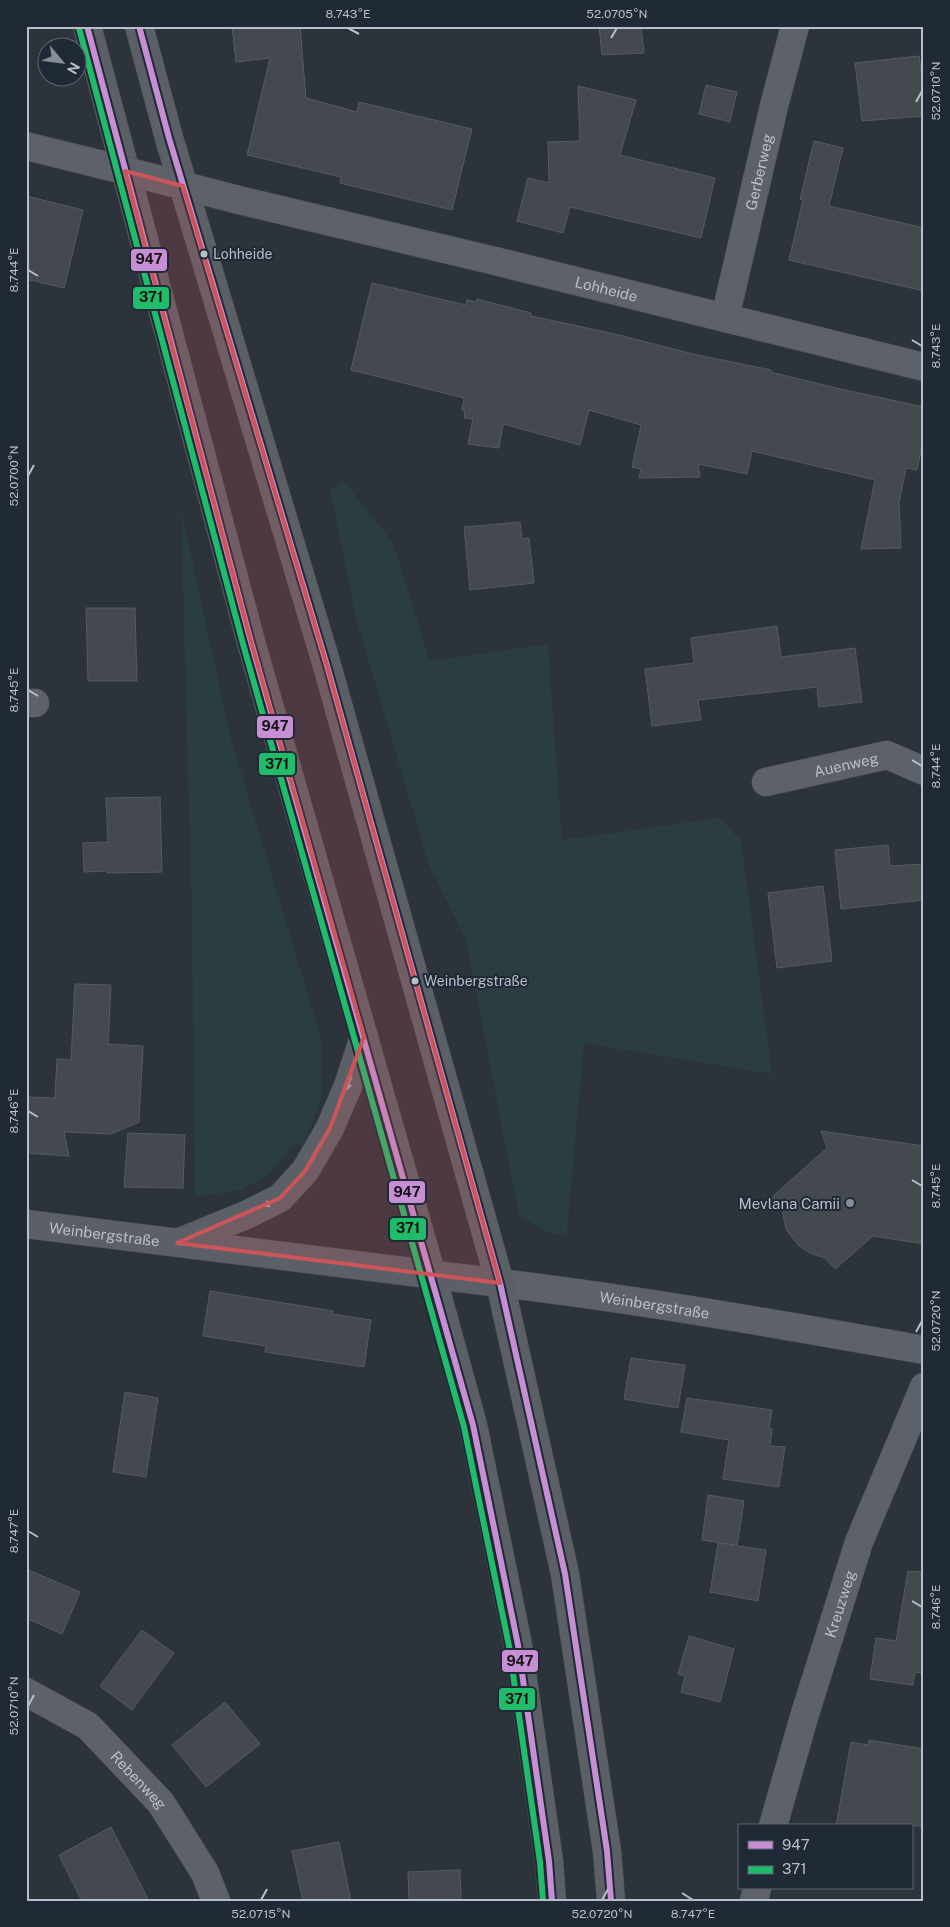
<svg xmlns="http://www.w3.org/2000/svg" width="950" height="1927" font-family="'Public Sans',sans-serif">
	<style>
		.green { fill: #2a3d41 }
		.building { fill: #444950; stroke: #555a63 }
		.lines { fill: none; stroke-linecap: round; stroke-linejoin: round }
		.street-casing { stroke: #4b4f55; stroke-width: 29 }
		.secondary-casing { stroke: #4b4f55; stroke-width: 29 }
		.street { stroke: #5d6169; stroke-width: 28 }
		.secondary { stroke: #5b6067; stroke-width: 28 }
		.street-bridge-casing { stroke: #4b4f55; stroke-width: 29; stroke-linecap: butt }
		.street-bridge { stroke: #5d6169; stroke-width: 28 }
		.bus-1-casing { stroke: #202936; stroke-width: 10 }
		.bus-2-casing { stroke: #202936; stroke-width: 10 }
		.bus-1 { stroke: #c68fd3; stroke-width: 6 }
		.bus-2 { stroke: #20bc6c; stroke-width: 6 }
		.oneway { fill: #a1a7b2 }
		.marked { fill: #cd5559; fill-opacity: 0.2; stroke: #cd5559; stroke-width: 4; stroke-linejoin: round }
		.ticks { fill: none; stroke: #b8bfcb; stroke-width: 2 }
		.bus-dot { fill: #b8bfcb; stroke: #202936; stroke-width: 2 }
		.poi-dot { fill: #878e99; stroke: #202936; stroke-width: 2 }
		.labels { text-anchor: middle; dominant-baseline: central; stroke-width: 4; stroke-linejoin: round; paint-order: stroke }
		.bus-label { font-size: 14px; fill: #b8bfcb; stroke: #202936; text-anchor: start }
		.street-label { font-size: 15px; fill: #b8bfcb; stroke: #202936 }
		.poi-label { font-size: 15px; fill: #b8bfcb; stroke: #202936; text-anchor: end }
		.line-badge { stroke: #202936; stroke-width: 2 }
		.pale-badge-label { font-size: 14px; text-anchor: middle; font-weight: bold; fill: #111 }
		.neatline { fill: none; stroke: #b8bfcb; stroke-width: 2 }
		.ticks-label { font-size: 12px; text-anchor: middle; fill: #b8bfcb }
	</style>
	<rect width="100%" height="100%" fill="#2d333b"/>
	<!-- green -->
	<g class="green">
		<polygon points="343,480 393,543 430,661 548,644 562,840 720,818 741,841 772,1074 584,1043 567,1233 551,1234 519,1216 466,941 428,862 356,618 330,490"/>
		<polygon points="181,509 231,739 321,1038 322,1096 303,1146 296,1143 267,1176 240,1190 195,1197 192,924"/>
	</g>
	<!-- building -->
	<g class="building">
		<polygon points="232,26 300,26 306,98 357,112 359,102 472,129 452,210 340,183 341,177 247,155 270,58 236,62"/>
		<polygon points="599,26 641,26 644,53 602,55"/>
		<polygon points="919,56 924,93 924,116 862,121 855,63"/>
		<polygon points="706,85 737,92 730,122 699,114"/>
		<polygon points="578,86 636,100 620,155 715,178 701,238 570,207 563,233 517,221 528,178 549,183 548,142 580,141"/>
		<polygon points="814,141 843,148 829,206 924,228 924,291 789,260 803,200 800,199"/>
		<polygon points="26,196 83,210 64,288 26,279"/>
		<polygon points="372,283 466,305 467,300 477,302 477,299 531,313 531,316 615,334 693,354 771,370 770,372 845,390 924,407 924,437 917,470 906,468 899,503 901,548 861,549 875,480 752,451 747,474 698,464 700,477 639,478 641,469 632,467 641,425 589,410 580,445 503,424 499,448 468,444 473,419 464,418 465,411 462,410 464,398 351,370"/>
		<polygon points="520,522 522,539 529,538 534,583 470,590 464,527"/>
		<polygon points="86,608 135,608 137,681 88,681"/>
		<polygon points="777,626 781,657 855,648 862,702 819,707 817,687 698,700 701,720 652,726 645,669 694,663 691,638"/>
		<polygon points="160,797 162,872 107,873 107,871 84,872 83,843 108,842 106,798"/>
		<polygon points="888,845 890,866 924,864 924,900 841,909 835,850"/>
		<polygon points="823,886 832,961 777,968 768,893"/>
		<polygon points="75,984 111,985 108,1044 143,1046 139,1122 111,1134 64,1132 69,1156 26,1153 26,1097 55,1098 57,1059 71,1060"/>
		<polygon points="821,1131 924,1146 924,1244 873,1236 835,1269 825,1258 812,1254 799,1246 786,1229 782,1209 772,1197 827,1148"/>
		<polygon points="128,1133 185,1135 183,1188 124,1187"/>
		<polygon points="210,1291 333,1311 332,1314 371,1320 364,1367 265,1352 266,1346 203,1336"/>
		<polygon points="631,1358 685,1365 678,1408 624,1399"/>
		<polygon points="125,1392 158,1398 146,1477 113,1472"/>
		<polygon points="687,1398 772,1410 769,1428 772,1429 770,1446 785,1447 779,1487 723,1479 729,1440 681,1432"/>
		<polygon points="708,1495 744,1501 737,1546 766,1550 758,1601 710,1592 718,1543 734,1545 702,1540"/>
		<polygon points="26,1569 80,1592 62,1634 26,1618"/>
		<polygon points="908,1571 924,1572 924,1673 915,1672 913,1685 870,1679 876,1638 896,1641"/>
		<polygon points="142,1630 174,1653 132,1710 100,1686"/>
		<polygon points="689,1636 734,1649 720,1702 681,1692 685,1676 678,1674"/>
		<polygon points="225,1702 260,1744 206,1787 172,1745"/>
		<polygon points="869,1740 924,1749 924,1826 836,1826 851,1742 868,1745"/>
		<polygon points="111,1827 149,1901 82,1901 59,1855"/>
		<polygon points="339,1842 351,1901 303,1901 292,1851"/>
		<polygon points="460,1870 461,1901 409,1901 408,1872"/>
	</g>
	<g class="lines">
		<!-- street casing -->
		<g class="street-casing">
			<g id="street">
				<polyline points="26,146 99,164"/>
				<path id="s1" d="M239,200L491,260L924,367"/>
				<path id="s2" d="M725,318L774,106L795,26"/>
				<polyline points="26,703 35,703"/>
				<path id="s3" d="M766,782L887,755L924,771"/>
				<path id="s4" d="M500,1283C642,1300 783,1325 924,1350"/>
				<path id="s5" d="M26,1692L88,1726L161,1803L205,1873L216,1901"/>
				<path id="s6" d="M773,1826L804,1717L859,1542L924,1387"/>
				<polyline points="754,1901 757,1888"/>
			</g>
		</g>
		<!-- secondary casing -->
		<g class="secondary-casing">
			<g id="secondary">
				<polyline points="87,26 251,642 432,1276 473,1425 518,1645 549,1861 552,1901"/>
				<polyline points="139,26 169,138 326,662 500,1283 565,1574 607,1851 611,1901"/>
				<path id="s7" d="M26,1224L500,1283"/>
				<polyline points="180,1242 246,1215 280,1198 305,1171 330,1128 348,1086 364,1037"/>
			</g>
		</g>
		<!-- street -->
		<use href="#street" class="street"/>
		<!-- secondary -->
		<use href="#secondary" class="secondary"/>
		<!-- street-bridge casing -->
		<g class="street-bridge-casing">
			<polyline id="street-bridge" points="99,164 239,200"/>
		</g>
		<!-- street-bridge -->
		<use href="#street-bridge" class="street-bridge"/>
		<!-- bus-1 casing -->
		<g class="bus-1-casing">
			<g id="bus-1">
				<polyline points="87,26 251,642 473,1425 518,1645 549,1861 552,1901"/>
				<polyline points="139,26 169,138 326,662 500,1283 565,1574 607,1851 611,1901"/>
			</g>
		</g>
		<!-- bus-2 casing -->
		<g class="bus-2-casing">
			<polyline id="bus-2" points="79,28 243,644 464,1427 509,1646 540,1862 543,1901"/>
		</g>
		<!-- bus-1 -->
		<use href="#bus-1" class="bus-1"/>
		<!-- bus-2 -->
		<use href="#bus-2" class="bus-2"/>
	</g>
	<!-- one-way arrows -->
	<defs><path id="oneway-solid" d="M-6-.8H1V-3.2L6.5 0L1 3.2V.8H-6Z" transform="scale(1.25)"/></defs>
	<g class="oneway">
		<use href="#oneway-solid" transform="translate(349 1083) rotate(110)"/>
		<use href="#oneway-solid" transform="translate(270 1203) rotate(153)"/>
	</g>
	<!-- marked area -->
	<path class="marked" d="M125,171L183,186L326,662L500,1283L177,1243L280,1198L305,1171L330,1128L364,1037L251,642Z"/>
	<!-- ticks -->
	<path class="ticks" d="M348,28L359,34M611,38L617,28M916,102L922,91M28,270L38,276M912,340L922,346M28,476L34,465M28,690L38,696M912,760L922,766M28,1111L38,1117M912,1180L922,1186M916,1332L922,1321M28,1531L38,1537M912,1601L922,1607M28,1706L34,1695M682,1893L693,1900M261,1900L267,1889M602,1900L608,1889"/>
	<!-- markers -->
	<g class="bus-dot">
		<circle cx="204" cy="254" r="4.5"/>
		<circle cx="415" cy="981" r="4.5"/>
	</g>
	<circle class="poi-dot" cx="850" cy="1203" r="5"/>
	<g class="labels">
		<!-- bus labels -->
		<g class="bus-label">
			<text x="213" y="254">Lohheide</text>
			<text x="424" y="981">Weinbergstraße</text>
		</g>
		<!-- street labels -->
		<g class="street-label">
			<text stroke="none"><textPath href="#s2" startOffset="150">Gerberweg</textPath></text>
			<text stroke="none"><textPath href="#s1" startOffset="378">Lohheide</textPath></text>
			<text stroke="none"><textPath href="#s3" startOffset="82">Auenweg</textPath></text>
			<text stroke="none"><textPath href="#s7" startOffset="79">Weinbergstraße</textPath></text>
			<text stroke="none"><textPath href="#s4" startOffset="156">Weinbergstraße</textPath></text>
			<text stroke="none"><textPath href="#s6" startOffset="232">Kreuzweg</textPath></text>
			<text stroke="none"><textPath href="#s5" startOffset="145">Rebenweg</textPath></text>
		</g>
		<!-- poi labels -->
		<g class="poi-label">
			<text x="840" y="1203">Mevlana Camii</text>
		</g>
	</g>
	<g class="line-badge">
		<rect x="130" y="248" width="38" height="24" rx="5" fill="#c68fd3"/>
		<rect x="132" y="286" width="38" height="24" rx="5" fill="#20bc6c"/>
		<rect x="256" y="715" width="38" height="24" rx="5" fill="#c68fd3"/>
		<rect x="258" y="752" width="38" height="24" rx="5" fill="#20bc6c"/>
		<rect x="388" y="1180" width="38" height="24" rx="5" fill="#c68fd3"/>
		<rect x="389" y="1217" width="38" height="24" rx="5" fill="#20bc6c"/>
		<rect x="501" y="1649" width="38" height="24" rx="5" fill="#c68fd3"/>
		<rect x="498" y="1687" width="38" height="24" rx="5" fill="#20bc6c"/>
	</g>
	<g class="pale-badge-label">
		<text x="149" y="264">947</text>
		<text x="151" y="302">371</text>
		<text x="275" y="731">947</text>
		<text x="277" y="769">371</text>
		<text x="407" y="1197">947</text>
		<text x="408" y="1233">371</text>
		<text x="520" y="1666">947</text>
		<text x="517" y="1704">371</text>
	</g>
	<!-- border -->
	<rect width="950" height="1927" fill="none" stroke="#202936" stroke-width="55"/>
	<!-- legend -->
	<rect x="738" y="1824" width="175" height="65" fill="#202936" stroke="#5d6572"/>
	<rect x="748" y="1841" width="25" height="8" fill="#c68fd3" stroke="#5d6572"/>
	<text x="782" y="1850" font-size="15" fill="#b8bfcb">947</text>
	<rect x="748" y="1866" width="25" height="8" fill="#20bc6c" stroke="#5d6572"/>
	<text x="782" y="1874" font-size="15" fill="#b8bfcb">371</text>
	<!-- north arrow -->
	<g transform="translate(62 62) rotate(119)"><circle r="24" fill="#202936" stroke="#5d6572"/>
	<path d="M0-4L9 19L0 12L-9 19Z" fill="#878e99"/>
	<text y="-8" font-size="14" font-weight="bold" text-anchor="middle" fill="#b8bfcb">N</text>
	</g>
	<rect x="28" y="28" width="894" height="1872" class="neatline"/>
	<g class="ticks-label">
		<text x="348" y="18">8.743°E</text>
		<text x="617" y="18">52.0705°N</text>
		<text transform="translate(936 91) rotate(-90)" y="4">52.0710°N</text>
		<text transform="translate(14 270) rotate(-90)" y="4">8.744°E</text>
		<text transform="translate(936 346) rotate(-90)" y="4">8.743°E</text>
		<text transform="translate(14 476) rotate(-90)" y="4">52.0700°N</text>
		<text transform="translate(14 690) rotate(-90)" y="4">8.745°E</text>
		<text transform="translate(936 766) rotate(-90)" y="4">8.744°E</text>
		<text transform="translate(14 1111) rotate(-90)" y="4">8.746°E</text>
		<text transform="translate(936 1186) rotate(-90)" y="4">8.745°E</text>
		<text transform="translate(936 1321) rotate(-90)" y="4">52.0720°N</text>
		<text transform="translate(14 1531) rotate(-90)" y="4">8.747°E</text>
		<text transform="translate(936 1607) rotate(-90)" y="4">8.746°E</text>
		<text transform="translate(14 1706) rotate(-90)" y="4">52.0710°N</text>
		<text x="261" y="1918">52.0715°N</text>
		<text x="602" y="1918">52.0720°N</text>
		<text x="693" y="1918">8.747°E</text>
	</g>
</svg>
